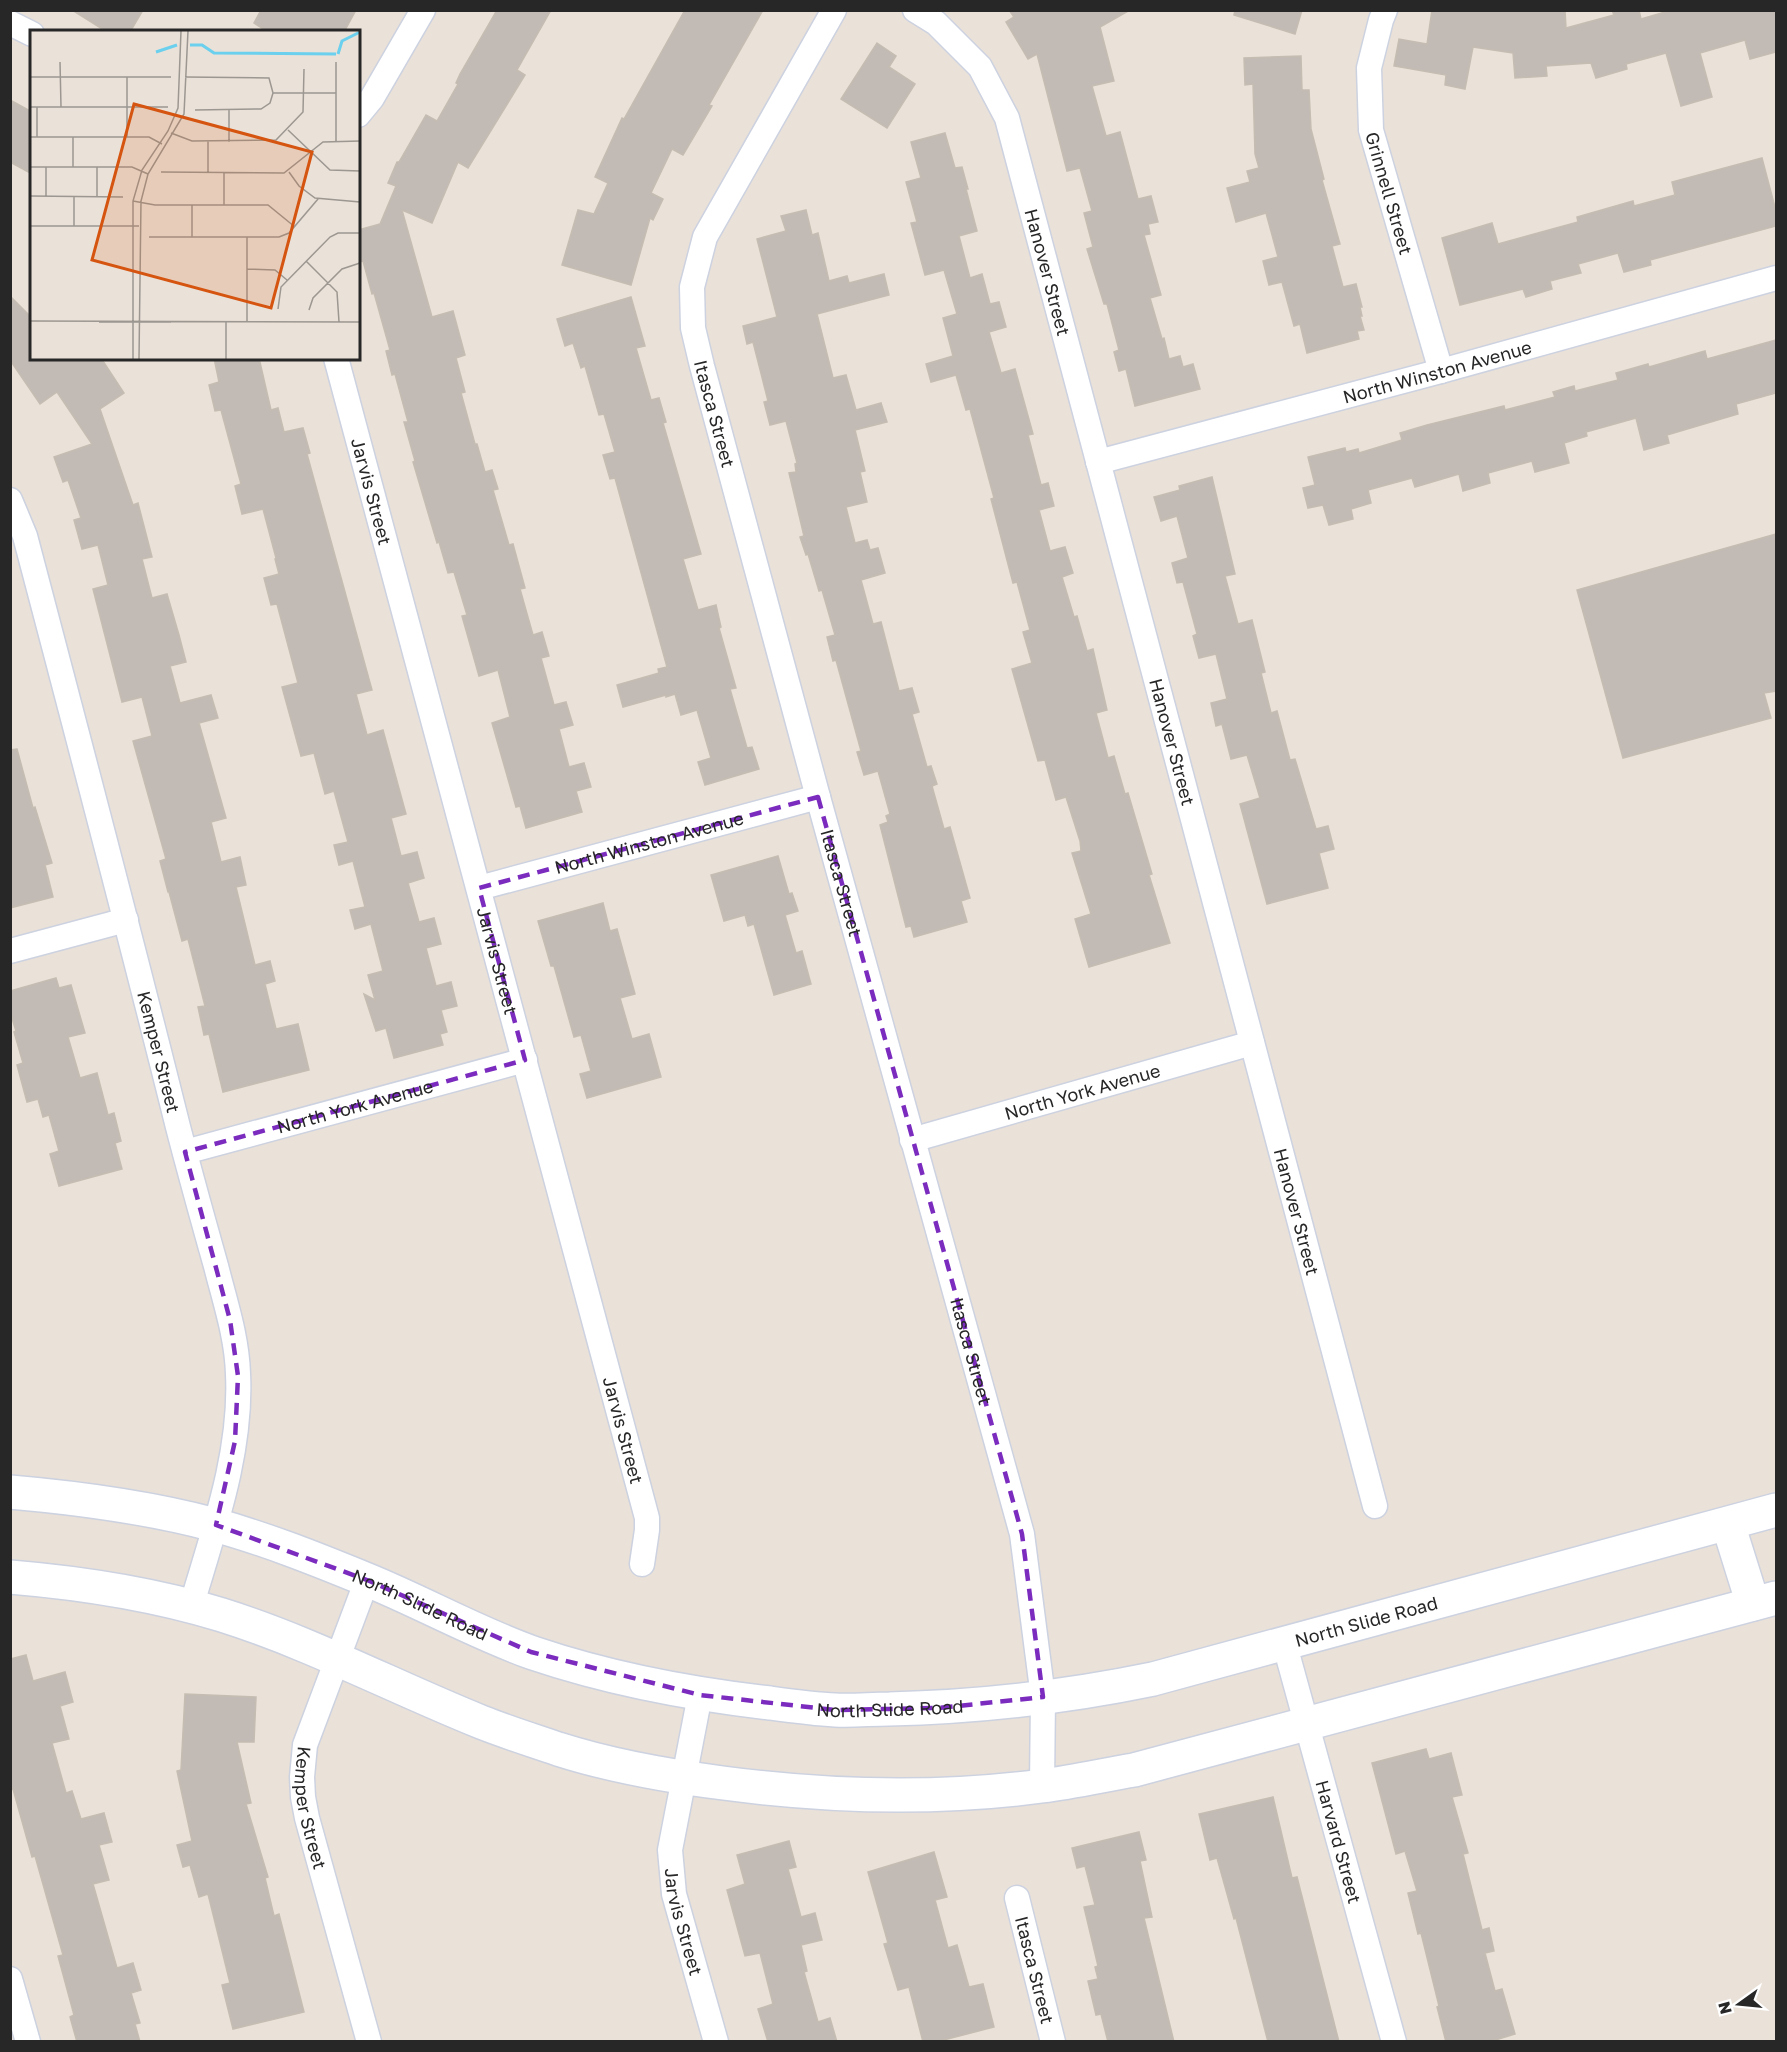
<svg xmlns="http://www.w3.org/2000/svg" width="1787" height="2052" font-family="'Golos Text',sans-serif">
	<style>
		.building { fill: #c2bbb5; stroke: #c5bdb2; stroke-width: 1.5 }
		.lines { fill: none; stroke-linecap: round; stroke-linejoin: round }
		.minor-casing { stroke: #cdd2e0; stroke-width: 27 }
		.secondary-casing { stroke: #cdd2e0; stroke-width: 36 }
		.minor { stroke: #fff; stroke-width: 24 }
		.secondary { stroke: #fff; stroke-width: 33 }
		.marked { fill: none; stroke: #7b2cbf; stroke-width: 4.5; stroke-dasharray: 12 8; stroke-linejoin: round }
		.labels { text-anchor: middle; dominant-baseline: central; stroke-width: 6; stroke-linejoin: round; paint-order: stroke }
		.street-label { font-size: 18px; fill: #272727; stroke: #fff }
		.inset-river { fill: none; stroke: #6ad0ed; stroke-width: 3 }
		.inset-road { fill: none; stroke: #9c9791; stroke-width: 1.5 }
		.view { fill: #d5540f; fill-opacity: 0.15; stroke: #d5540f; stroke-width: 3 }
		.inset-edge { fill: none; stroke: #272727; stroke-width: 3 }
	</style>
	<rect width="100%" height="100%" fill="#eae1d8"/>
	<!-- building -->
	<g class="building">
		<polygon points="72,10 143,10 130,32 107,32"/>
		<polygon points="261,10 356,10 344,32 268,32 254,23"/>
		<polygon points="497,10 551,10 517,70 525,75 468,168 458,162 432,223 402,210 432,317 453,311 465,355 456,358 465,392 461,393 475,444 477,444 485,472 492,470 498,489 493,490 509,545 513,544 525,588 520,589 533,635 542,632 549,656 541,658 554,705 566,702 573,725 559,729 569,767 584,763 591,787 576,791 582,812 526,828 520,806 516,807 492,723 510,717 498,670 479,676 462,616 467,615 454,572 448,573 439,542 437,543 413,462 415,461 404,422 408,422 395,374 392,375 386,351 390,350 374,293 372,294 363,261 358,262 358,230 380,224 396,186 388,183 397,162 399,162 426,115 437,121 458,84 456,83 460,74"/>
		<polygon points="685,10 763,10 709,105 712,106 683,155 672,149 651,193 663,199 653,220 650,218 631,285 562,265 578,210 594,214 608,183 595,177 622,118 624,119"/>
		<polygon points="1009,10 1130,10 1100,27 1114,81 1092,86 1106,136 1120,132 1138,199 1151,196 1158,222 1148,224 1150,234 1144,235 1161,295 1150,298 1162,339 1164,338 1169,359 1180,356 1183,367 1193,364 1200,389 1135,406 1126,369 1119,371 1114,352 1119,350 1107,304 1104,304 1087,249 1093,247 1084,213 1092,211 1080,168 1067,171 1037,54 1028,59 1006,22 1014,17"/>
		<polygon points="1235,10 1302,10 1295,34 1234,15"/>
		<polygon points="1432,10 1565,10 1566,28 1614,15 1612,10 1639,10 1641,19 1672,10 1776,10 1776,52 1750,59 1745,40 1700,53 1712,97 1681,106 1666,53 1626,64 1627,69 1596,78 1591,63 1546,66 1547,76 1515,78 1513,53 1473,47 1465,89 1445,85 1446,75 1394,66 1399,39 1427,44"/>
		<polygon points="877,43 896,56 889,67 915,84 887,128 841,99"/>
		<polygon points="1301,56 1302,90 1309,90 1311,129 1324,179 1322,180 1340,244 1332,246 1343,287 1356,284 1362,307 1360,307 1362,316 1360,316 1364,330 1357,331 1359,339 1307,353 1300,324 1294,326 1282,282 1269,285 1263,261 1278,257 1266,213 1236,222 1227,188 1250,182 1247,171 1259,168 1255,154 1253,84 1245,85 1244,58"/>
		<polygon points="10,100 32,112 32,174 10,162"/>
		<polygon points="945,133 955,168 962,167 968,189 966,189 977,231 959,236 970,278 982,274 990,304 999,302 1006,327 989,332 1001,373 1015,369 1033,434 1028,435 1041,485 1048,483 1054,506 1039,510 1050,551 1065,547 1073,573 1062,577 1074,617 1077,616 1087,651 1093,649 1107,710 1096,713 1108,758 1114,756 1125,794 1128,793 1152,874 1149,875 1170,943 1089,967 1075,919 1091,914 1072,853 1081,851 1080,841 1066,797 1056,800 1045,760 1038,761 1012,669 1032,663 1023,632 1030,630 1017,582 1013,583 1008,564 991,499 994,498 970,409 966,410 956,375 931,382 926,364 953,356 943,318 957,314 944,270 925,275 911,223 917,222 906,182 921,178 911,142"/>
		<polygon points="1762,158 1776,211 1776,226 1650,260 1651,265 1624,272 1618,253 1578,264 1581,273 1550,281 1552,289 1526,297 1523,289 1460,305 1442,238 1492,223 1498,244 1578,222 1577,217 1633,201 1634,206 1675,195 1672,182"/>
		<polygon points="806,210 812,235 818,233 829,281 847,276 849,283 884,274 889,295 817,314 833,378 846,375 856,410 881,403 887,422 855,430 865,471 860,472 867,502 846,507 855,543 867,540 870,550 878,548 885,573 861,580 873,624 881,622 899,691 912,688 919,712 912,714 927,767 931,766 937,784 932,786 944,829 950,827 970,898 961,901 967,922 914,937 911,926 906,927 880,825 888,822 886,816 890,814 878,771 864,775 857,752 861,751 836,660 833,661 827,637 835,635 822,590 819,591 808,554 806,555 800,537 804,536 789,473 796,472 795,464 797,463 786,421 770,425 764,402 768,401 753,342 747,344 743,326 777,317 757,239 786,231 781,216"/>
		<polygon points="10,296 32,318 32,358 101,358 124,393 100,409 133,505 138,503 152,557 142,559 152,598 167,594 179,635 186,662 170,666 180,703 211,695 218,718 199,723 226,818 211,822 221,862 240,857 246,885 236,887 255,965 270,961 275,981 265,984 276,1029 298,1024 309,1070 223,1092 209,1034 204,1035 198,1007 205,1006 188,939 182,941 169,892 168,892 160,861 166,859 133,741 152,736 142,697 122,702 93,589 108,585 98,545 82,549 74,520 81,518 68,480 63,482 54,457 92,444 57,392 40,404 10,360"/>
		<polygon points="631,297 645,346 636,348 651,400 659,398 666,422 663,423 701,554 683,559 698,610 716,605 721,627 719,628 736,688 730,689 747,748 752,747 759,769 705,785 698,762 711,758 697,710 681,715 675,694 666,697 666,695 623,707 617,685 659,673 658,669 667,667 615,478 610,479 603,455 615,452 604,414 599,415 585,366 581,368 573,343 565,346 557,319"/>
		<polygon points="1776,340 1776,393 1736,404 1738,414 1667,435 1669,443 1644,450 1636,418 1586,432 1587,436 1564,443 1569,463 1535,472 1532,461 1488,473 1490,483 1463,491 1459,474 1415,487 1412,478 1368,490 1371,503 1351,509 1353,519 1329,525 1323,505 1308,508 1303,488 1315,485 1308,457 1345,448 1346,452 1358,449 1359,453 1402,440 1400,433 1427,425 1504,406 1505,410 1555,397 1553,392 1574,386 1575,391 1618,380 1616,373 1648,364 1649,367 1705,351 1707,359"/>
		<polygon points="214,358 259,358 271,410 278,408 284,432 303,428 310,453 307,454 372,690 356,694 367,735 383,730 406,814 391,818 401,856 417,852 424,878 408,883 419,922 434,918 441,944 426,948 436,986 451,982 457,1006 441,1010 447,1032 440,1034 443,1045 394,1058 386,1028 376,1031 364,994 375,1000 368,975 383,971 371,924 355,929 350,910 365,907 353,861 339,865 334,845 348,842 334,791 325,794 314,753 301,756 282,687 298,683 277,604 271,605 264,578 279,574 275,559 276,558 263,509 242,514 235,486 241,484 221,410 215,411 209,385 219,382"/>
		<polygon points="1212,477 1235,574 1225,576 1238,624 1252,620 1265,672 1261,673 1271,713 1277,711 1290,760 1295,759 1316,829 1328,826 1334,849 1319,853 1328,888 1267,904 1240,804 1260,798 1247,755 1231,759 1222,724 1216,726 1211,703 1227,699 1216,654 1199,658 1193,636 1197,634 1183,582 1177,583 1172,563 1188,558 1177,516 1161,521 1154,497 1180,490 1179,486"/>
		<polygon points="1776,534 1776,691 1764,693 1771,718 1623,758 1577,590"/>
		<polygon points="17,749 33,808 35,807 52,863 45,865 53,897 10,908 10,750"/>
		<polygon points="778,856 789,894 792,893 798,911 785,915 796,953 802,951 811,984 774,995 754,924 748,926 745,915 724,921 711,875"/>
		<polygon points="603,903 610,931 617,929 635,994 620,998 632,1039 649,1034 661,1077 587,1098 580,1074 591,1071 581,1035 574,1037 554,966 551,966 538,921"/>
		<polygon points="56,978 59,988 71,985 85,1033 68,1037 80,1078 97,1073 108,1115 114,1113 121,1141 115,1143 122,1169 59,1186 50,1154 59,1151 49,1115 43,1117 38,1099 27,1102 17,1065 23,1063 14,1032 16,1031 10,1012 10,991"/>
		<polygon points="26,1655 33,1681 65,1672 73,1702 60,1706 69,1739 52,1743 66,1793 72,1791 81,1819 104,1813 112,1842 99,1845 109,1880 93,1884 117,1968 133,1963 141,1990 131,1993 140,2023 135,2024 140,2042 77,2042 70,2017 74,2015 58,1956 63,1955 35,1856 32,1857 13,1789 10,1790 10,1659"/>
		<polygon points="185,1694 256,1697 254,1742 237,1742 251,1803 246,1804 268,1877 265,1878 274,1916 279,1914 304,2012 233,2029 222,1985 230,1983 208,1894 199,1897 190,1865 183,1867 177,1845 192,1841 177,1771 181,1770"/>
		<polygon points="1426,1749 1429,1759 1451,1753 1462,1795 1452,1797 1468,1853 1463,1854 1482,1930 1489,1928 1494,1951 1485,1953 1495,1991 1502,1989 1515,2034 1489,2042 1446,2042 1437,2007 1439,2006 1421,1933 1418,1934 1408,1893 1417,1891 1405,1851 1396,1854 1372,1763"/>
		<polygon points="1273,1797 1292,1878 1297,1877 1339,2042 1268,2042 1236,1918 1234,1919 1217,1858 1210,1860 1199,1814"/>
		<polygon points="1139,1832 1146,1860 1140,1861 1152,1917 1144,1918 1174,2042 1108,2042 1101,2014 1096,2015 1088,1981 1098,1979 1095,1967 1098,1966 1084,1907 1095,1905 1085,1866 1077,1868 1072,1848"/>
		<polygon points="789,1841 796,1867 788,1869 801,1917 815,1913 822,1940 801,1945 807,1971 804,1972 818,2022 830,2018 837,2042 768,2042 758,2009 773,2004 760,1953 745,1956 727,1890 745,1884 737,1855"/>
		<polygon points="934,1852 947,1897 935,1900 948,1948 957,1945 969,1987 983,1984 994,2027 936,2042 923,2042 909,1987 898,1990 884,1944 888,1943 868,1872"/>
	</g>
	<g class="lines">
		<!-- minor casing -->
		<g class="minor-casing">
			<g id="minor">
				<path id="s1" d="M834,10L705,237L692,287L693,328L702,366L818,797L1022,1534L1043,1697L1042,1786"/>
				<path id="s2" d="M915,10L936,23L980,67L1007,118L1375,1506"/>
				<path id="s3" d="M1385,10L1381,20L1369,68L1371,130L1441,371"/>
				<polyline points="10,23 32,34"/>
				<polyline points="358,115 372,98 423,10"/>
				<path id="s4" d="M336,358L647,1518V1530L642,1564"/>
				<path id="s5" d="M1098,462L1441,371L1776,278"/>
				<path id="s6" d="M10,500L25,536C77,733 129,930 178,1127C190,1173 203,1220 216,1266C225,1302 237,1337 238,1374C242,1453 213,1532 191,1607"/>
				<path id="s7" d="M479,888L818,797"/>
				<polyline points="10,951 126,920"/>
				<path id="s8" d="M912,1140L1252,1043"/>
				<path id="s9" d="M185,1152L525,1060"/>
				<path id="s10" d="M367,1580L305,1745L302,1777L303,1797L307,1818L369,2042"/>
				<path id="s11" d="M1284,1642L1394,2042"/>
				<path id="s12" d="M700,1695L670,1850L674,1894L716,2042"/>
				<path id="s13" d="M1017,1898L1053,2042"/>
				<polyline points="10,1979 28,2042"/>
			</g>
		</g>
		<!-- secondary casing -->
		<g class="secondary-casing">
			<g id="secondary">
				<path id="s14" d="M10,1492C79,1498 148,1507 215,1525C266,1539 316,1559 365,1579C422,1602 476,1633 533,1653C610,1679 690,1694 770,1703C792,1706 814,1709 835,1710C853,1711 871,1709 889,1709C977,1707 1066,1697 1153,1679L1776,1510"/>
				<polyline points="1728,1524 1753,1604"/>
				<path d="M10,1577C82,1583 154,1594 222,1615C311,1643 394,1687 481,1722C506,1732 532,1740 558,1749C611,1766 668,1776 723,1783C829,1797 936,1800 1042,1786C1073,1782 1104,1775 1134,1770L1776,1598"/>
			</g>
		</g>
		<!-- minor -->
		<use href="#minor" class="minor"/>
		<!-- secondary -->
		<use href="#secondary" class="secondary"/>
	</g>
	<!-- marked area -->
	<path class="marked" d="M818,797L1022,1534L1043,1697L938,1708L835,1710L700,1695L531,1652L367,1580L216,1525L235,1441L238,1376L230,1320L185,1152L525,1060L479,888Z"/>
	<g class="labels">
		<!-- street labels -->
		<g class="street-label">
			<text stroke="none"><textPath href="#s3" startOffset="188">Grinnell Street</textPath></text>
			<text stroke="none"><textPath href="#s2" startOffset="304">Hanover Street</textPath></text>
			<text stroke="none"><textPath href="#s5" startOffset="351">North Winston Avenue</textPath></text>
			<text stroke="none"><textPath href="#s1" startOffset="442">Itasca Street</textPath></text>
			<text stroke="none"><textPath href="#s4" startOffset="138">Jarvis Street</textPath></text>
			<text stroke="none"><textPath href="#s2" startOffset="790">Hanover Street</textPath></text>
			<text stroke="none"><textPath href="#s7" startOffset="176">North Winston Avenue</textPath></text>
			<text stroke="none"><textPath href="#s1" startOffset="928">Itasca Street</textPath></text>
			<text stroke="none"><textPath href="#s4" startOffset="624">Jarvis Street</textPath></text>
			<text stroke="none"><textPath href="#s6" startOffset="572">Kemper Street</textPath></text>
			<text stroke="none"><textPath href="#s8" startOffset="177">North York Avenue</textPath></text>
			<text stroke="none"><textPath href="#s9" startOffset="176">North York Avenue</textPath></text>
			<text stroke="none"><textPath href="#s2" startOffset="1276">Hanover Street</textPath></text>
			<text stroke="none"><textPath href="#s1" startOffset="1414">Itasca Street</textPath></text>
			<text stroke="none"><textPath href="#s4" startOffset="1110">Jarvis Street</textPath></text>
			<text stroke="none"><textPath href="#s14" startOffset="428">North Slide Road</textPath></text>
			<text stroke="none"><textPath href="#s14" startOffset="1400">North Slide Road</textPath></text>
			<text stroke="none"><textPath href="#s14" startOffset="914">North Slide Road</textPath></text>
			<text stroke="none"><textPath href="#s10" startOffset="240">Kemper Street</textPath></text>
			<text stroke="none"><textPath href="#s11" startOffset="207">Harvard Street</textPath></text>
			<text stroke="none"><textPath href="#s12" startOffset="231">Jarvis Street</textPath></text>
			<text stroke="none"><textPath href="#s13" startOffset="74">Itasca Street</textPath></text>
		</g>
	</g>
	<!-- overview -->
	<g transform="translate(30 30)">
		<rect width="330" height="330" fill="#eae1d8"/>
		<path class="inset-river" d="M160,15H172L184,23L306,24M126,22L147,15M308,24L312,11L330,2"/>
		<path class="inset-road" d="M30,32L31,77M0,47H141M155,47L239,48L243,63H306M0,77H138M165,80L231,79L240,73L243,63M258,100L300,140L330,141M141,103L162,111L246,110L273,82L274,39M0,107H119L132,114M7,107V77M43,107V137M97,107V47M178,111V143M306,111V32M199,112V80M0,137H102L118,144M16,137V166M131,142L254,143L293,112L330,111M259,142L269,156L285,168L330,172M194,143V175M0,166L93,167M67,166V137M103,171L125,175H238L265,197M162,175V207M0,196H109M44,196V166M119,207H249L259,203L288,169M217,207V291M276,231L307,262L309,292M217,239L245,240L257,250M248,279L251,257L300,207L308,203H330M279,280L283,268L312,239L330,233M0,291L330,292M69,292H141M103,329V171L112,140L138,101L148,78L151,1M109,329L111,171L118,144L154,84L158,1M196,329V292"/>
		<path class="view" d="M104,74L282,122L241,278L62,230Z"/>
		<rect width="330" height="330" class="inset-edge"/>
	</g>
	<!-- border -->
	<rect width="1787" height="2052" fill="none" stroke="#272727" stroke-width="24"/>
	<!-- north arrow -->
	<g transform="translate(1739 2004) rotate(255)" stroke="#ffffff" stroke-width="4.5" paint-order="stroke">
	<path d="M0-4.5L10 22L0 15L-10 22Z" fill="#272727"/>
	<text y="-9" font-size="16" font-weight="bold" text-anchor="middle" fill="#272727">N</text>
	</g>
</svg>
